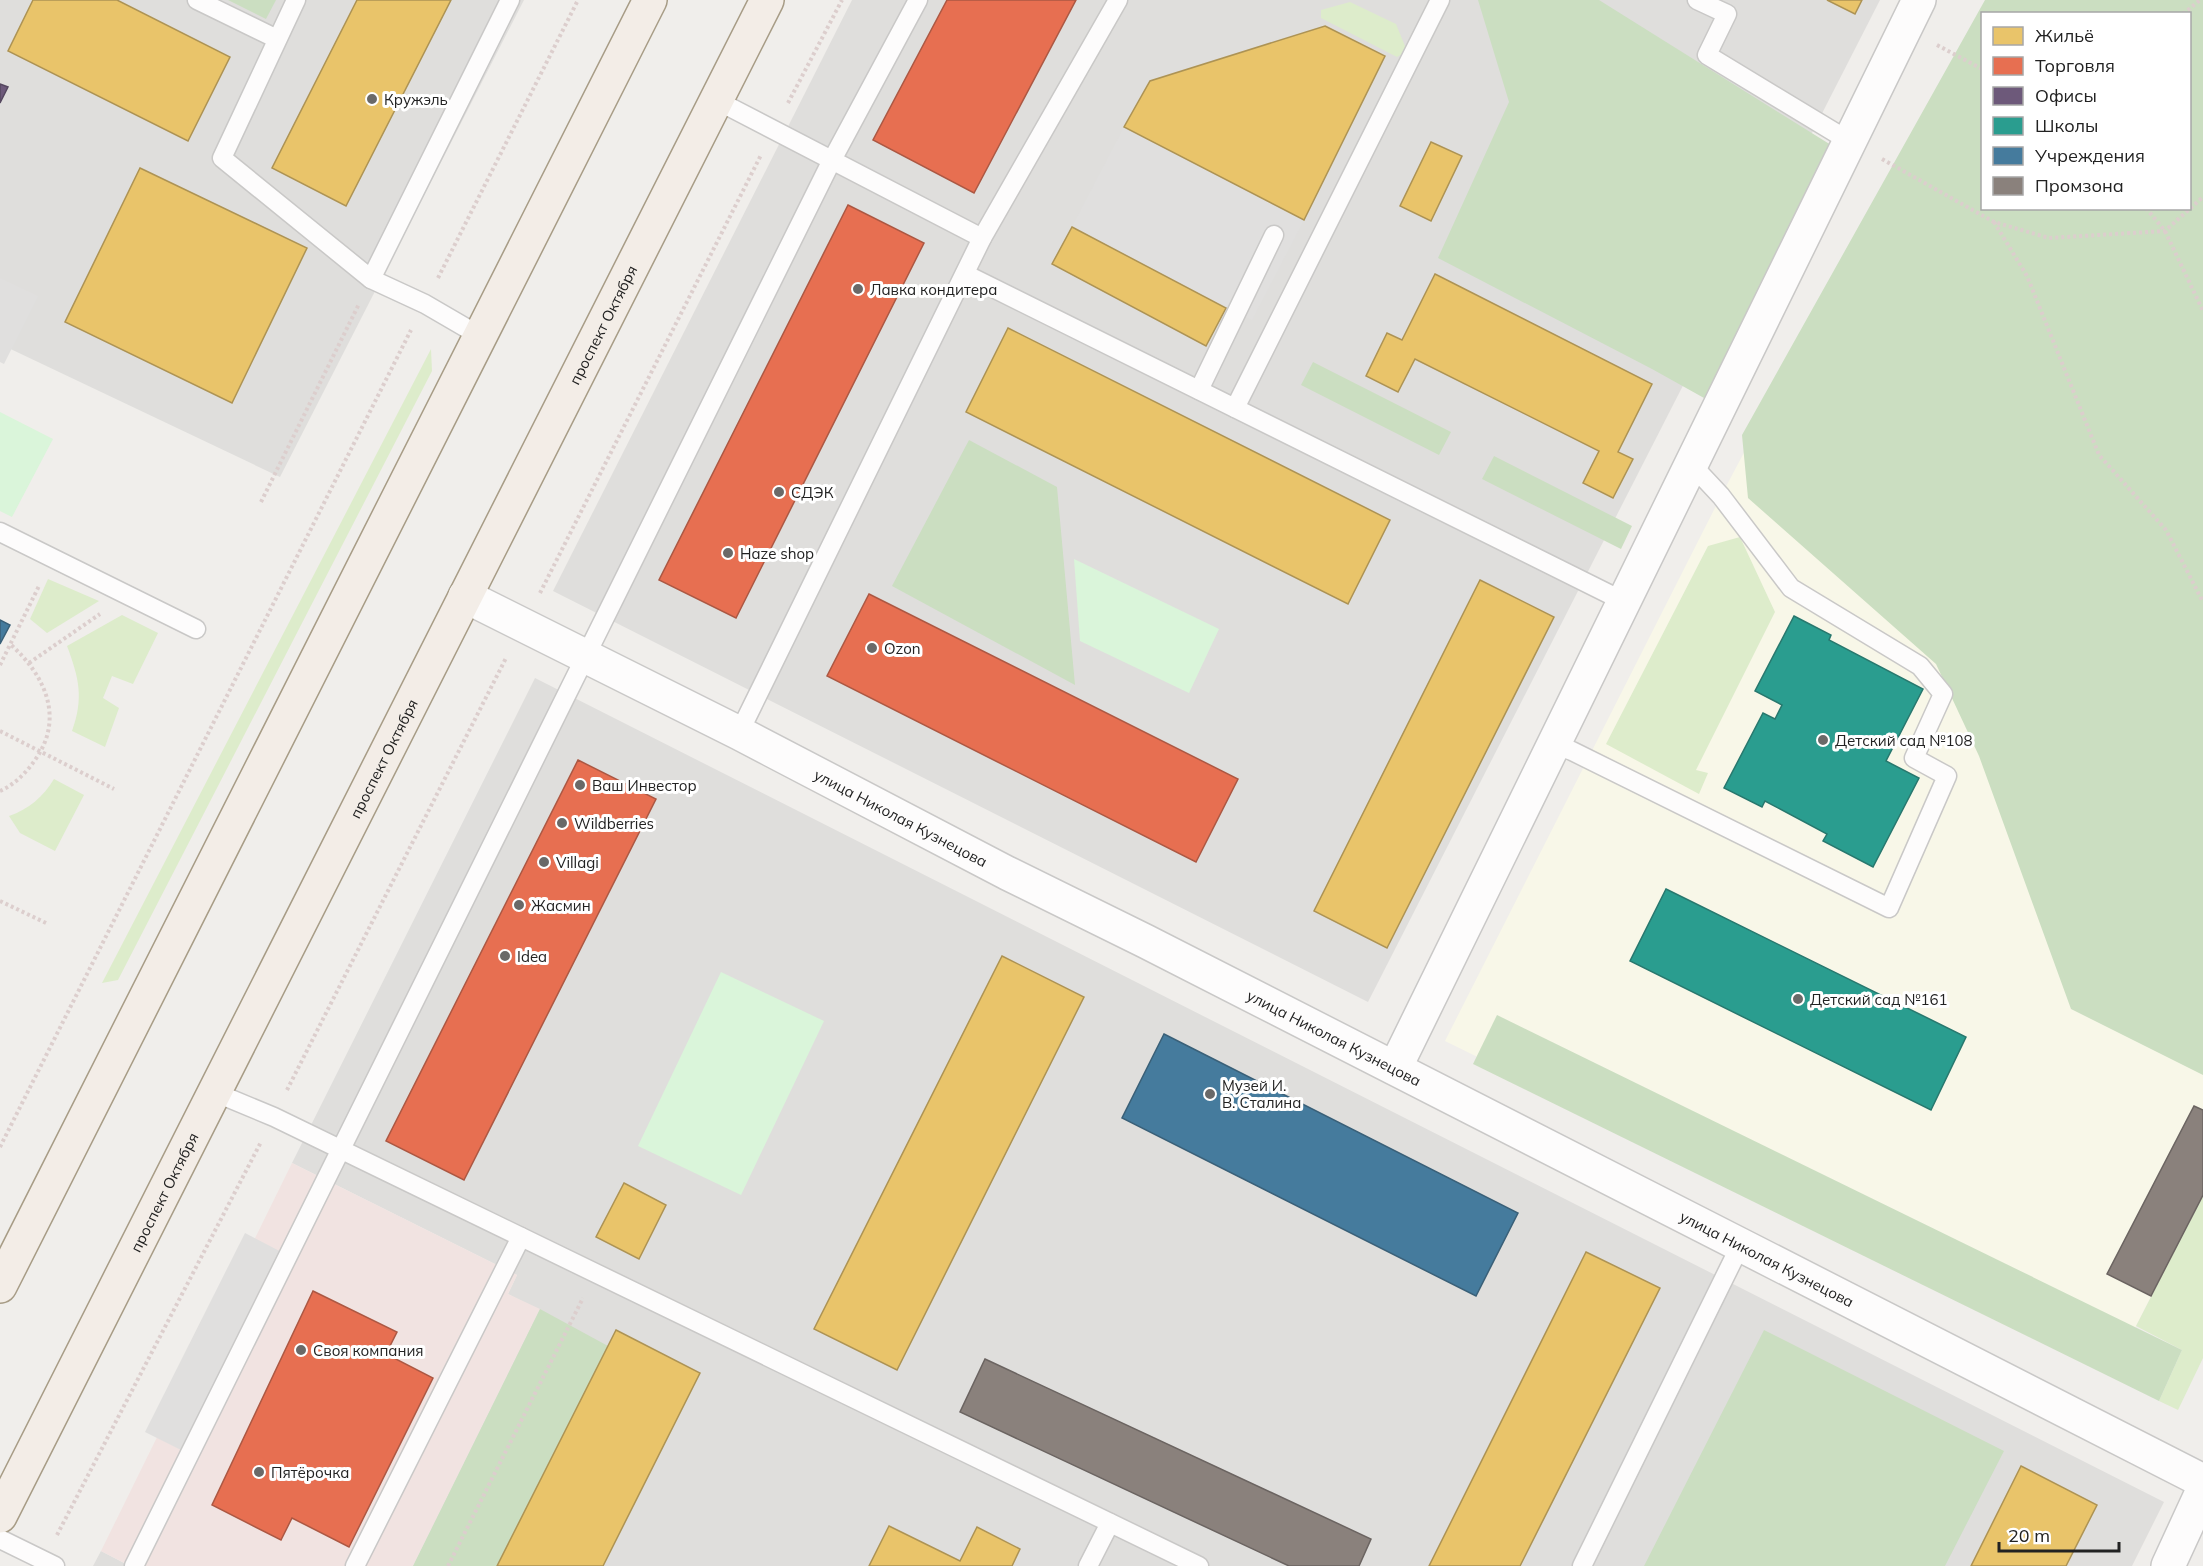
<svg xmlns="http://www.w3.org/2000/svg" width="2203" height="1566" font-family="Mulish,sans-serif">
	<style>
		.residential { fill: #dfdedc }
		.commercial { fill: #f1e3e1 }
		.education { fill: #f8f7e8 }
		.grass { fill: #ddeccb }
		.forest { fill: #cbdec1; fill-rule: evenodd }
		.park { fill: #daf5da }
		.parking { fill: #e0dfde }
		.homes { fill: #e9c46a; stroke: #ad9354; stroke-width: 1.5 }
		.shops { fill: #e76f51; stroke: #ac5843; stroke-width: 1.5 }
		.offices { fill: #6d597a; stroke: #564860; stroke-width: 1.5 }
		.schools { fill: #2a9d8f; stroke: #28786e; stroke-width: 1.5 }
		.public { fill: #457b9d; stroke: #3a6078; stroke-width: 1.5 }
		.industry { fill: #8a817c; stroke: #6b6461; stroke-width: 1.5 }
		.lines { fill: none; stroke-linecap: round; stroke-linejoin: round }
		.service-casing { stroke: #c9c8c7; stroke-width: 21 }
		.minor-casing { stroke: #c9c8c7; stroke-width: 36 }
		.primary-casing { stroke: #a79c86; stroke-width: 36 }
		.path { stroke: #dccecd; stroke-width: 4; stroke-dasharray: 3 3; stroke-linecap: butt }
		.service { stroke: #fdfcfc; stroke-width: 18 }
		.minor { stroke: #fdfcfc; stroke-width: 33 }
		.primary { stroke: #f3ede7; stroke-width: 33 }
		.poi-dot { fill: #6a6968; stroke: #fff; stroke-width: 2 }
		.labels { text-anchor: middle; dominant-baseline: central; stroke-width: 6; stroke-linejoin: round; paint-order: stroke }
		.poi-label { font-size: 15px; fill: #222; stroke: #fff; text-anchor: start }
		.street-label { font-size: 15px; fill: #222; stroke: #fff }
	</style>
	<rect width="100%" height="100%" fill="#f0eeeb"/>
	<!-- residential -->
	<g class="residential">
		<polygon points="0,0 524,0 280,477 0,344"/>
		<polygon points="852,0 1880,0 1368,1002 553,591"/>
		<polygon points="535,678 2164,1502 2132,1566 413,1566 539,1310 508,1294 517,1275 292,1163"/>
		<polygon points="101,1551 130,1566 93,1566"/>
	</g>
	<!-- commercial -->
	<polygon class="commercial" points="292,1163 517,1275 508,1294 540,1309 413,1566 130,1566 101,1551"/>
	<!-- education -->
	<polygon class="education" points="1881,194 2203,657 2203,1195 2114,1369 1445,1041 1721,496"/>
	<!-- grass -->
	<g class="grass">
		<polygon points="1350,2 1396,24 1407,51 1397,57 1321,18 1321,10"/>
		<polygon points="431,349 432,371 118,980 102,983"/>
		<polygon points="1740,537 1775,612 1696,770 1708,773 1699,794 1606,744 1708,546"/>
		<polygon points="48,579 99,601 47,633 30,619"/>
		<path d="M122,615L158,633L133,684L112,676L103,698L119,708L105,747L72,731C84,698 79,678 67,646Z"/>
		<path d="M54,779L84,795L55,851L20,833L9,816C29,809 43,797 54,779Z"/>
		<polygon points="2203,1196 2203,1358 2178,1410 2159,1401 2182,1350 2136,1326"/>
	</g>
	<!-- forest -->
	<g class="forest">
		<polygon points="228,0 276,0 266,19"/>
		<polygon points="1478,0 1599,0 1831,145 1713,403 1652,369 1438,258 1509,102"/>
		<path d="M1985,0H2203V1075L2071,1009L1979,756L1936,664L1748,498L1742,435ZM1982,14H2190V208H1982Z"/>
		<polygon points="1313,362 1451,432 1439,455 1301,385"/>
		<polygon points="969,440 1057,487 1075,685 892,586"/>
		<polygon points="1494,456 1632,526 1621,549 1482,479"/>
		<polygon points="1497,1015 2182,1350 2159,1401 1473,1064"/>
		<polygon points="540,1309 608,1346 497,1566 413,1566"/>
		<polygon points="1764,1330 2004,1451 1945,1566 1644,1566"/>
	</g>
	<!-- park -->
	<g class="park">
		<polygon points="0,412 53,439 12,517 0,511"/>
		<polygon points="1074,559 1219,629 1189,693 1080,641"/>
		<polygon points="721,972 824,1021 741,1195 638,1146"/>
	</g>
	<!-- parking -->
	<g class="parking">
		<polygon points="1124,127 1304,220 1252,320 1072,227"/>
		<polygon points="0,278 38,296 4,364 0,362"/>
		<polygon points="245,1233 293,1258 193,1456 145,1432"/>
	</g>
	<!-- homes -->
	<g class="homes">
		<polygon points="33,0 117,0 230,57 188,141 8,51"/>
		<polygon points="357,0 451,0 346,206 272,168"/>
		<polygon points="1827,0 1862,0 1855,14"/>
		<polygon points="1325,26 1385,56 1304,220 1124,127 1150,81"/>
		<polygon points="1431,142 1462,156 1431,221 1400,206"/>
		<polygon points="140,168 307,248 232,403 65,322"/>
		<polygon points="1072,227 1226,308 1206,346 1052,264"/>
		<polygon points="1435,274 1652,384 1618,452 1633,459 1613,498 1583,483 1599,451 1415,359 1398,392 1366,376 1387,333 1402,340"/>
		<polygon points="1008,328 1390,520 1348,604 966,412"/>
		<polygon points="1480,580 1554,617 1387,948 1314,911"/>
		<polygon points="1002,956 1084,997 897,1370 814,1329"/>
		<polygon points="624,1183 666,1205 639,1259 596,1237"/>
		<polygon points="1586,1252 1660,1288 1520,1566 1429,1566"/>
		<polygon points="616,1330 700,1373 603,1566 497,1566"/>
		<polygon points="2021,1466 2097,1505 2066,1566 1971,1566"/>
		<polygon points="889,1526 960,1561 977,1527 1020,1549 1012,1566 869,1566"/>
	</g>
	<!-- shops -->
	<g class="shops">
		<polygon points="947,0 1076,0 974,193 873,140"/>
		<polygon points="848,205 924,243 736,618 659,580"/>
		<polygon points="869,594 1238,779 1196,862 827,676"/>
		<polygon points="578,760 656,799 464,1180 386,1141"/>
		<polygon points="313,1291 397,1332 386,1354 433,1378 349,1547 292,1518 281,1540 212,1505"/>
	</g>
	<!-- offices -->
	<polygon class="offices" points="0,84 8,87 0,103"/>
	<!-- schools -->
	<g class="schools">
		<polygon points="1794,616 1831,635 1829,640 1923,689 1886,761 1919,778 1873,867 1823,841 1827,834 1765,801 1762,807 1724,788 1763,713 1775,719 1782,705 1755,691"/>
		<polygon points="1666,889 1966,1037 1931,1110 1630,961"/>
	</g>
	<!-- public -->
	<g class="public">
		<polygon points="0,620 10,625 0,644"/>
		<polygon points="1164,1034 1518,1213 1476,1296 1122,1118"/>
	</g>
	<!-- industry -->
	<g class="industry">
		<polygon points="2194,1106 2203,1110 2203,1195 2151,1296 2107,1274"/>
		<polygon points="985,1359 1371,1539 1359,1566 1289,1566 960,1412"/>
	</g>
	<g class="lines">
		<!-- service casing -->
		<g class="service-casing">
			<g id="service">
				<polyline points="197,0 277,39"/>
				<polyline points="296,0 222,158 371,279 425,304 480,336"/>
				<polyline points="1697,0 1727,14 1707,55 1849,141"/>
				<polyline points="716,100 982,238"/>
				<polyline points="965,274 1623,601"/>
				<polyline points="371,279 510,0"/>
				<polyline points="1199,390 1274,235"/>
				<polyline points="1235,408 1440,0"/>
				<polyline points="0,532 196,629"/>
				<polyline points="739,733 982,238 1118,0"/>
				<polyline points="1553,744 1572,751 1889,908 1947,776 1914,758 1943,694 1920,666 1791,588 1721,496 1691,464"/>
				<polyline points="214,1092 274,1117 1199,1566"/>
				<polyline points="0,1539 55,1566"/>
				<polyline points="134,1566 832,160 918,0"/>
				<polyline points="355,1566 521,1237"/>
				<polyline points="1088,1566 1110,1523"/>
				<polyline points="1582,1566 1741,1244"/>
			</g>
		</g>
		<!-- minor casing -->
		<g class="minor-casing">
			<g id="minor">
				<path id="s1" d="M465,596L739,733L1007,873L1145,941L2203,1481"/>
				<polyline points="1395,1068 1919,0"/>
				<polyline points="2168,1566 2203,1490"/>
			</g>
		</g>
		<!-- primary casing -->
		<g class="primary-casing">
			<g id="primary">
				<polyline points="0,1286 650,0"/>
				<path id="s2" d="M0,1516L767,0"/>
			</g>
		</g>
		<!-- path -->
		<g class="path">
			<polyline points="2183,14 2200,0"/>
			<polyline points="1937,45 1982,69"/>
			<polyline points="788,103 842,0"/>
			<polyline points="1882,159 1994,222 2049,238 2165,231 2203,197"/>
			<polyline points="2146,208 2165,231 2203,311"/>
			<polyline points="1994,222 2027,276 2099,455 2166,530 2203,602"/>
			<polyline points="438,278 578,0"/>
			<polyline points="261,502 359,304"/>
			<polyline points="540,593 761,155"/>
			<polyline points="29,663 100,614"/>
			<polyline points="0,665 39,586"/>
			<polyline points="0,731 114,789"/>
			<path d="M0,791C14,785 26,773 35,760C65,718 45,675 10,644"/>
			<polyline points="0,901 46,923"/>
			<polyline points="287,1090 506,658"/>
			<polyline points="0,1147 411,330"/>
			<polyline points="57,1535 261,1142"/>
			<polyline points="448,1566 583,1298"/>
		</g>
		<!-- service -->
		<use href="#service" class="service"/>
		<!-- minor -->
		<use href="#minor" class="minor"/>
		<!-- primary -->
		<use href="#primary" class="primary"/>
	</g>
	<!-- markers -->
	<g class="poi-dot">
		<circle cx="372" cy="99" r="6"/>
		<circle cx="858" cy="289" r="6"/>
		<circle cx="779" cy="492" r="6"/>
		<circle cx="728" cy="553" r="6"/>
		<circle cx="872" cy="648" r="6"/>
		<circle cx="1823" cy="740" r="6"/>
		<circle cx="580" cy="785" r="6"/>
		<circle cx="562" cy="823" r="6"/>
		<circle cx="544" cy="862" r="6"/>
		<circle cx="519" cy="905" r="6"/>
		<circle cx="505" cy="956" r="6"/>
		<circle cx="1798" cy="999" r="6"/>
		<circle cx="1210" cy="1094" r="6"/>
		<circle cx="301" cy="1350" r="6"/>
		<circle cx="259" cy="1472" r="6"/>
	</g>
	<g class="labels">
		<!-- poi labels -->
		<g class="poi-label">
			<text x="384" y="99">Кружэль</text>
			<text x="870" y="289">Лавка кондитера</text>
			<text x="791" y="492">СДЭК</text>
			<text x="740" y="553">Haze shop</text>
			<text x="884" y="648">Ozon</text>
			<text x="1835" y="740">Детский сад №108</text>
			<text x="592" y="785">Ваш Инвестор</text>
			<text x="574" y="823">Wildberries</text>
			<text x="556" y="862">Villagi</text>
			<text x="531" y="905">Жасмин</text>
			<text x="517" y="956">Idea</text>
			<text x="1810" y="999">Детский сад №161</text>
			<text x="1222" y="1085">Музей И.<tspan x="1222" dy="17">В. Сталина</tspan></text>
			<text x="313" y="1350">Своя компания</text>
			<text x="271" y="1472">Пятёрочка</text>
		</g>
		<!-- street labels -->
		<g class="street-label">
			<text stroke="none"><textPath href="#s2" startOffset="1335">проспект Октября</textPath></text>
			<text stroke="none"><textPath href="#s2" startOffset="849">проспект Октября</textPath></text>
			<text stroke="none"><textPath href="#s1" startOffset="489">улица Николая Кузнецова</textPath></text>
			<text stroke="none"><textPath href="#s1" startOffset="975">улица Николая Кузнецова</textPath></text>
			<text stroke="none"><textPath href="#s2" startOffset="363">проспект Октября</textPath></text>
			<text stroke="none"><textPath href="#s1" startOffset="1461">улица Николая Кузнецова</textPath></text>
		</g>
	</g>
	<!-- legend -->
	<rect x="1981" y="12" width="210" height="198" fill="#ffffff" stroke="#a7a7a7" stroke-width="1.5"/>
	<rect x="1993" y="27" width="30" height="18" fill="#e9c46a" stroke="#a7a7a7" stroke-width="1.5"/>
	<text x="2035" y="42" font-size="18" fill="#222222">Жильё</text>
	<rect x="1993" y="57" width="30" height="18" fill="#e76f51" stroke="#a7a7a7" stroke-width="1.5"/>
	<text x="2035" y="72" font-size="18" fill="#222222">Торговля</text>
	<rect x="1993" y="87" width="30" height="18" fill="#6d597a" stroke="#a7a7a7" stroke-width="1.5"/>
	<text x="2035" y="102" font-size="18" fill="#222222">Офисы</text>
	<rect x="1993" y="117" width="30" height="18" fill="#2a9d8f" stroke="#a7a7a7" stroke-width="1.5"/>
	<text x="2035" y="132" font-size="18" fill="#222222">Школы</text>
	<rect x="1993" y="147" width="30" height="18" fill="#457b9d" stroke="#a7a7a7" stroke-width="1.5"/>
	<text x="2035" y="162" font-size="18" fill="#222222">Учреждения</text>
	<rect x="1993" y="177" width="30" height="18" fill="#8a817c" stroke="#a7a7a7" stroke-width="1.5"/>
	<text x="2035" y="192" font-size="18" fill="#222222">Промзона</text>
	<!-- scale -->
	<path d="M1999 1542v9h120v-9" fill="none" stroke="#222222" stroke-width="3"/>
	<text x="2008" y="1542" font-size="18" fill="#222222" stroke="#ffffff" stroke-width="4.5" paint-order="stroke">20 m</text>
</svg>
